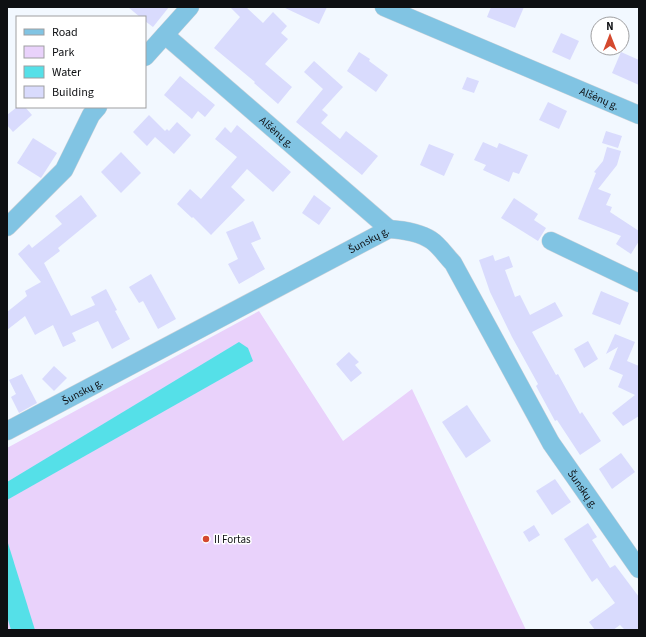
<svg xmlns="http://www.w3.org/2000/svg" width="646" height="637" font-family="'Source Sans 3',sans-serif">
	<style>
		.green { fill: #e9d2fb }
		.water { fill: #55e0e8 }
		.building { fill: #d9dbfd }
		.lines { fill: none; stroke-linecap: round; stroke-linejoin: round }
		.street-casing { stroke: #ced3d9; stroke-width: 19 }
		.street { stroke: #81c4e3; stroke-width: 18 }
		.poi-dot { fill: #d4492e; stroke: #fff; stroke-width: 1.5 }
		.labels { text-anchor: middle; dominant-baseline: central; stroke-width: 3; stroke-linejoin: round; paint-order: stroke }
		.street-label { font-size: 11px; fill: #0e1013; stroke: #fff }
		.poi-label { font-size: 11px; fill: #0e1013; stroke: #fff; text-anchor: start }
	</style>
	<rect width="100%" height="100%" fill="#f2f8ff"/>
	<!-- green -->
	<polygon class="green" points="259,311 343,441 412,389 526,630 7,630 7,448"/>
	<!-- water -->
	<g class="water">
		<polygon points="239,342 248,348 253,361 7,500 7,482"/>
		<polygon points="7,540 35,630 11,630 7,616"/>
	</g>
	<!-- building -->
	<g class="building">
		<polygon points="128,7 169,7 153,27 145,21 145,17 140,17"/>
		<polygon points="230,7 246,7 263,23 273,12 287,26 281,33 288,39 265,64 292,87 278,104 254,83 255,82 214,48 240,17"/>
		<polygon points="283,7 327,7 319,24"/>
		<polygon points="491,7 524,7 515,28 487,17"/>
		<polygon points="561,33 579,41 570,60 552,52"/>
		<polygon points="359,52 370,59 369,61 388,75 376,92 347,71"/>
		<polygon points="621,52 639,60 639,85 612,73"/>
		<polygon points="314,61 343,87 322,110 328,115 321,123 340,139 346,131 378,156 362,175 296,122 323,89 304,72"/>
		<polygon points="180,76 215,105 205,117 198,111 192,119 164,95"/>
		<polygon points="467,77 479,81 474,93 462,89"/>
		<polygon points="548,102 567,111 559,129 539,120"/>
		<polygon points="17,107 25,107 32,115 13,132 7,125 7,115"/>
		<polygon points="149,115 165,131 167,129 169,131 177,122 191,135 174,154 155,137 147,146 133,132"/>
		<polygon points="237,125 291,172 273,192 247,169 231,187 245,200 211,235 193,217 192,218 177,204 190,189 201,199 237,157 215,139 225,127 231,133"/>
		<polygon points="606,131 622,136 618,148 602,143"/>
		<polygon points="33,138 57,153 41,178 17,163"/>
		<polygon points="483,142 497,148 499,143 528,155 519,174 513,172 509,182 483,170 486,165 474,160"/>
		<polygon points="429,144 454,154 444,176 420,165"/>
		<polygon points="607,147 621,151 617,165 598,189 611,194 606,205 612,207 610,212 639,231 639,241 631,254 616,244 621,236 578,219 596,173 594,172 603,161"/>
		<polygon points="121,152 141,173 121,193 101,172"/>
		<polygon points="81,195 97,216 58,248 60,251 44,263 71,316 95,305 91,297 106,289 117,310 115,311 130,339 112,349 98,321 72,333 76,341 63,347 53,325 35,335 25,316 7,330 7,312 27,296 25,291 41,282 18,254 29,244 32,248 62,224 55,216"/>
		<polygon points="314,195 331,208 319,225 302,213"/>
		<polygon points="514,198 538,214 534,220 546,228 538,241 501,218"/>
		<polygon points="253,221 261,239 251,243 265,269 239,284 228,264 238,259 226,232"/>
		<polygon points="493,255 495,261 509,256 513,267 505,270 515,297 520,295 530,315 555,302 563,316 532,332 556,375 558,374 580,414 582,412 601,441 580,455 557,420 555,421 536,386 538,384 512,337 490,292 479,260"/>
		<polygon points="151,274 176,319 158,329 143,301 139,303 129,287"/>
		<polygon points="601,291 629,303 620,325 592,314"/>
		<polygon points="615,334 635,342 627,361 639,366 639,416 623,426 612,413 635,395 618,387 623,375 609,369 618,347 606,354"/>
		<polygon points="588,341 598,359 584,368 574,349"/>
		<polygon points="349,352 359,362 355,365 362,373 351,382 336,364"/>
		<polygon points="54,366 67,378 54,391 42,379"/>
		<polygon points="22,374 37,403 19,413 11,397 16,394 9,380"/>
		<polygon points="467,405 491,441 466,458 442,422"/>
		<polygon points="621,453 635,472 612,489 599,469"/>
		<polygon points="555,479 571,502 552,515 536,491"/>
		<polygon points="588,523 597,537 592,540 610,568 615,565 639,597 639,630 625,630 620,625 613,630 595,630 589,622 615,603 597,578 592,582 564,539"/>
		<polygon points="534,525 540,535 529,542 523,532"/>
	</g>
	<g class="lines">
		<!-- street casing -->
		<g class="street-casing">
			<g id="street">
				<path id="s1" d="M384,7L639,115"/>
				<path id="s2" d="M165,35L389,229"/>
				<polyline points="145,57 190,7"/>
				<polyline points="7,227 64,170 91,115 98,107"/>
				<polyline points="551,241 639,283"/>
				<path id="s3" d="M7,431L389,229C403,230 419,232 431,240C439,245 446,256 453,263L551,443L639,569"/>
			</g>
		</g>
		<!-- street -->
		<use href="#street" class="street"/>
	</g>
	<!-- markers -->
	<circle class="poi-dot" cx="206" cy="539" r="4"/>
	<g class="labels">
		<!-- street labels -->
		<g class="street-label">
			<text stroke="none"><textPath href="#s1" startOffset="234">Alšėnų g.</textPath></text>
			<text stroke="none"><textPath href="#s2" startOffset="148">Alšėnų g.</textPath></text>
			<text stroke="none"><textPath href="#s3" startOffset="409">Šunskų g.</textPath></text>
			<text stroke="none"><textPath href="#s3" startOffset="85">Šunskų g.</textPath></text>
			<text stroke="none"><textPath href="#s3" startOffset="769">Šunskų g.</textPath></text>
		</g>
		<!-- poi labels -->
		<g class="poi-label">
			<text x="214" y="539">II Fortas</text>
		</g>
	</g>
	<!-- border -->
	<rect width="646" height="637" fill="none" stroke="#0e1013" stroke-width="16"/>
	<!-- legend -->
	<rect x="16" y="16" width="130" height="92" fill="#ffffff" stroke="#9f9fa1"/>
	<rect x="24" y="29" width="20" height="6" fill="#81c4e3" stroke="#9f9fa1"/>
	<text x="52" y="36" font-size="12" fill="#0e1013">Road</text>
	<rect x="24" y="46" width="20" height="12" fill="#e9d2fb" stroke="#9f9fa1"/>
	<text x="52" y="56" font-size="12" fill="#0e1013">Park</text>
	<rect x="24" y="66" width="20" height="12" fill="#55e0e8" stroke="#9f9fa1"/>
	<text x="52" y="76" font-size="12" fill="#0e1013">Water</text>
	<rect x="24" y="86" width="20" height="12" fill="#d9dbfd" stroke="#9f9fa1"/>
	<text x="52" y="96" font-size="12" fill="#0e1013">Building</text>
	<!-- north arrow -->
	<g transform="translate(610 36)"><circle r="19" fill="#ffffff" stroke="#9f9fa1"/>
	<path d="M0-3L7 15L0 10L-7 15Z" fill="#d4492e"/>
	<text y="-6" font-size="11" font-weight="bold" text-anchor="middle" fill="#0e1013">N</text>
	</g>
</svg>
